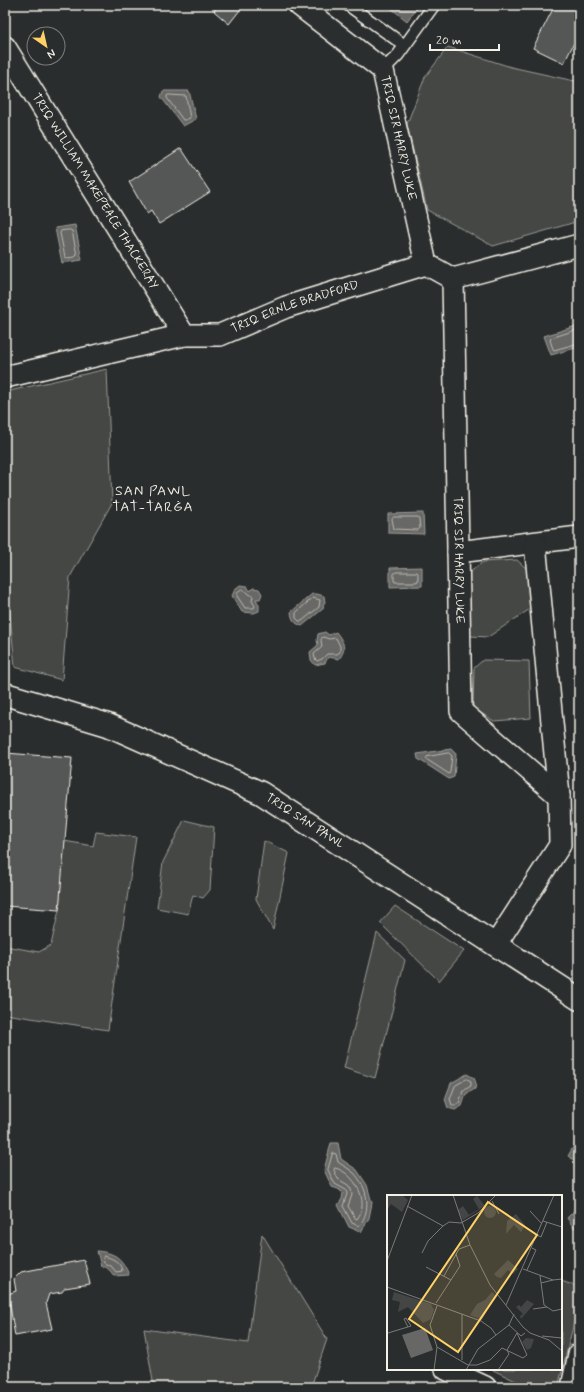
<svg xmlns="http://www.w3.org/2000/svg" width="584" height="1392" font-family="Mynerve,sans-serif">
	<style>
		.green { fill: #444645; stroke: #9c9c96 }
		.water { fill: #676866; stroke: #9f9f9a }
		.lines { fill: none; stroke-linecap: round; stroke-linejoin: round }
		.shore { stroke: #bcbab4; stroke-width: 1 }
		.building { fill: #555756; stroke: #f4f1e8 }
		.lane-casing { stroke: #f4f1e8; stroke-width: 14 }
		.street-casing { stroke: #f4f1e8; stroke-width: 24 }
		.secondary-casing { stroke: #f4f1e8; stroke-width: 25 }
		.lane { stroke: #2a2d2e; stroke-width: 11 }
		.street { stroke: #2a2d2e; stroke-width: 21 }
		.secondary { stroke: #2a2d2e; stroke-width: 22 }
		.labels { text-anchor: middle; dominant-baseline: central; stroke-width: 3; stroke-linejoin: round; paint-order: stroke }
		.street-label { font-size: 12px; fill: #f4f1e8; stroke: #2a2d2e }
		.quarter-label { font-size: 14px; letter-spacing: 1px; fill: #f4f1e8; stroke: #2a2d2e }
		.inset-road { fill: none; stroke: #7b7b78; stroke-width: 1 }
		.view { fill: #ffd166; fill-opacity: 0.15; stroke: #ffd166; stroke-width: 2 }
		.inset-edge { fill: none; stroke: #f4f1e8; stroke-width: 2 }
	</style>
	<rect width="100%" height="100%" fill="#2a2d2e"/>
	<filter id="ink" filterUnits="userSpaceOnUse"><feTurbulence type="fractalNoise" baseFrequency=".025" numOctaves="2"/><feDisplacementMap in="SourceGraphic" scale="8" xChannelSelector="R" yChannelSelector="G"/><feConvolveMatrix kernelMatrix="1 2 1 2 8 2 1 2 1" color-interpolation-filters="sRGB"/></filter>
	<g filter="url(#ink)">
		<!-- green -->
		<g class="green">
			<polygon points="448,47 511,67 579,82 579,221 493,246 427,210 407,124 425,77"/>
			<polygon points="107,369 112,503 70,577 62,680 15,667 5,560 5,392"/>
			<polygon points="517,560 527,569 530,609 488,637 470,636 469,573 483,562"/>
			<polygon points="483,660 529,661 531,718 494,721 473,708 474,668"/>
			<polygon points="184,820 214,827 210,890 203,898 193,895 188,914 157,908 163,862"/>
			<polygon points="96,832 136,837 108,1030 5,1014 5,946 39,952 51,945 59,910 64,841 93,846"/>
			<polygon points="264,841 289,853 273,930 256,899"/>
			<polygon points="395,906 464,951 439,981 380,923"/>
			<polygon points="377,933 405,960 375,1078 344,1068"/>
			<polygon points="262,1234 327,1339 311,1387 154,1387 144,1329 248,1343"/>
			<polygon points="561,1281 579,1287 579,1302 558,1387 528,1387 491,1369 561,1369"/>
		</g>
		<!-- water -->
		<g class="water">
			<polygon points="387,5 419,5 407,21"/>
			<polygon points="163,91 189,91 196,119 183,126 161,97"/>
			<polygon points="75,225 82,260 62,263 55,228"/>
			<polygon points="579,325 579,347 551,355 544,336"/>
			<polygon points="423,513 424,534 388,533 388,514"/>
			<polygon points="422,567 422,586 390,587 390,568"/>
			<polygon points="240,585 247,586 250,591 253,588 259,589 262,594 260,599 256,599 259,605 259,611 254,613 242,612 232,596 235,589"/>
			<path d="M312,594H317L324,596L325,602L323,605L324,608L302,626C294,623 292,620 291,612Z"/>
			<path d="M325,632L329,635L336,632C344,642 347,649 339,659L328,657L325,663L315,665L311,660L310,652L318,645L317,640L318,634Z"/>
			<polygon points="451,749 456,754 454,777 449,779 418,759 417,754"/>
			<polygon points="467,1074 474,1078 476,1083 475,1089 466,1094 462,1106 455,1110 448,1108 445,1099 451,1083"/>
			<polygon points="576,1142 579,1144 579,1163 568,1156"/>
			<polygon points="331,1143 338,1143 341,1159 357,1170 367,1185 372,1203 369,1218 361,1232 349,1227 338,1205 342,1199 343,1193 338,1189 332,1187 324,1170"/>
			<polygon points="579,1196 579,1227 574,1228 567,1218 573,1212"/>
			<path d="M97,1251C116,1253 122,1258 129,1275L114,1276C110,1270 108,1268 101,1266Z"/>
		</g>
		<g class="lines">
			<!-- shore -->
			<g class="shore">
				<polygon points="169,95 186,96 190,118 185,120 183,120 167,98 167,96"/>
				<polygon points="70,230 72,231 77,255 75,257 67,258 65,257 60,233 61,231"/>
				<polyline points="579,329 551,338 550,340 553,349 554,350 579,343"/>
				<polygon points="394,517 418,517 419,519 420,528 418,530 394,529 392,519"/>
				<polygon points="396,572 417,572 418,573 418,581 416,582 395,582 394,581 394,574"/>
				<polygon points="242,589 244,590 248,594 253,596 252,601 255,606 254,608 245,608 237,596 238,592"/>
				<polygon points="313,598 320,600 319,607 302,621 299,621 296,618 296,613"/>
				<polygon points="323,637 329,639 336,638 340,646 340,652 337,654 327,654 322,659 317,661 315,659 314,654 322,647 321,640"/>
				<polygon points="449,753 452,756 450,772 449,774 426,759 427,757"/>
				<polygon points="467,1079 471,1081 471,1086 463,1091 459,1103 455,1105 452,1105 450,1099 455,1086"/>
				<path d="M333,1153L336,1154L338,1162C343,1166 350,1169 354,1173C368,1188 372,1210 359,1226L352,1223L343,1206L347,1194L346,1190L335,1184L328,1170Z"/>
				<path d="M335,1168C354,1172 371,1202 357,1219L355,1218L348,1206L352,1195L351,1189L348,1185L338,1179L334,1170Z"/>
				<path d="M104,1256C112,1258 121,1262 122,1271L116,1272L112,1267L104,1263L103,1258Z"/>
			</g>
		</g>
		<!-- building -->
		<g class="building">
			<polygon points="219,5 244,5 229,24 214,11"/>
			<polygon points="555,5 575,5 579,7 579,33 564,63 533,48"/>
			<polygon points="181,148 210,192 159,224 151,211 147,214 129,182"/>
			<polygon points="5,753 72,758 59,910 5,906"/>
			<polygon points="84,1260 90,1284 65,1288 62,1292 49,1294 46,1303 52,1329 15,1336 8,1294 16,1291 14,1279 21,1272"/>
			<polygon points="343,1380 357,1387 339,1387"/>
		</g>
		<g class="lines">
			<!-- lane casing -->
			<g class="lane-casing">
				<g id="lane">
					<polyline points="348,5 404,45"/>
					<polyline points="383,70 398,55 434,5"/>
				</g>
			</g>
			<!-- street casing -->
			<g class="street-casing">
				<g id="street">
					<path id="s1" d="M299,5L383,70L426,264"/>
					<path id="s2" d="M5,47L184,335"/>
					<path id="s3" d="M453,279L461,711L559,796"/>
					<path id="s4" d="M5,377L184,335H220L286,307L426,264L453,279L579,245"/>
					<polyline points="458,552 579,537"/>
					<polyline points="496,944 560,845 559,796 535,543"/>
					<polyline points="446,1369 485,1387"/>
					<polyline points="572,1387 579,1354"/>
				</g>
			</g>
			<!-- secondary casing -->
			<g class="secondary-casing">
				<g id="secondary">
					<path id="s5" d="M5,694L108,725L261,793L579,999"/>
				</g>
			</g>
			<!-- lane -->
			<use href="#lane" class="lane"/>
			<!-- street -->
			<use href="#street" class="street"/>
			<!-- secondary -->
			<use href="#secondary" class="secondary"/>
		</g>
	</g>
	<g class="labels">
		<!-- street labels -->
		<g class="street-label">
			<text stroke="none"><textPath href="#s1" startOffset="176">TRIQ SIR HARRY LUKE</textPath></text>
			<text stroke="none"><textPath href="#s2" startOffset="170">TRIQ WILLIAM MAKEPEACE THACKERAY</textPath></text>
			<text stroke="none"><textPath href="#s4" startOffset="300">TRIQ ERNLE BRADFORD</textPath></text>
			<text stroke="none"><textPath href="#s3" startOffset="281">TRIQ SIR HARRY LUKE</textPath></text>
			<text stroke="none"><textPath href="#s5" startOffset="327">TRIQ SAN PAWL</textPath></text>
		</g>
		<!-- quarter labels -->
		<g class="quarter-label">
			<text x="153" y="491">SAN PAWL<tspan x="153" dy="16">TAT-TARĠA</tspan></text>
		</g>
	</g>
	<!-- overview -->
	<g transform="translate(387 1195)">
		<rect width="175" height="175" fill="#2a2d2e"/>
		<path d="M0,0H15L21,5L15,17L4,9L0,15ZM90,1L98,11L76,25L71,15L76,11L82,20L92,14L86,4ZM97 17a6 6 0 1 1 12 0a6 6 0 1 1-12 0ZM129,19L138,30L134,37L127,30L119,39L120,26ZM121,65L131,74L126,79L121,75L114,83L110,82L107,79ZM7,97L44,109L47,115L44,124L36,128L21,112L11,117L13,107L5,105ZM105,97L108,100L95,125L83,120L90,109L98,105ZM140,105L147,109L134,124L133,121L136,119L129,112L132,110L134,112ZM139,143L147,144L144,153L140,155L135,147Z" fill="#444645"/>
		<path d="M38,133L46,155L24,163L15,140Z" fill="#676866"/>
		<path class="inset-road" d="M66,0L83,50L103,90L136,132L143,138L162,145L175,156M105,6L112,19M20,11L56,31M143,16L155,29M156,26L175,32M175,38V75M150,40L154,42L160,27M35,58L41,46L56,31L62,27L74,28L91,18L109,0M0,66L25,0M39,72L64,85M136,74L166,85L175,84M140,75L149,55L145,53M153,80L157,110L166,116L175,114M57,81L72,54L83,50M154,88L166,85M0,92L94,126L104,133L109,140M49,108L73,71L69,59M119,110L167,0M146,114L160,112M75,119V165M127,119L122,130L134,141L138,138M0,138H1L24,131L19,123L17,124L21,132M155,141L175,143M50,152L81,170H90L103,165L115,153L136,163L140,160L130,138M47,175L50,152L43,130L50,111M79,175L91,154L122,130M111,175L122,159L120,155L130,138"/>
		<path class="view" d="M101,7L150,40L71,157L22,124Z"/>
		<rect width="175" height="175" class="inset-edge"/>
	</g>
	<!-- margin -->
	<rect width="584" height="1392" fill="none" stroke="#2a2d2e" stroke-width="20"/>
	<rect x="10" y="10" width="564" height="1372" fill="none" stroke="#f4f1e8" stroke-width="1.5" filter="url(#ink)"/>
	<!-- north arrow -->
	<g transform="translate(46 46) rotate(146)"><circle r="19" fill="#2a2d2e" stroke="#7b7b78"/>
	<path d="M0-3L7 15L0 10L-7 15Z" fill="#ffd166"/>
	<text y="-6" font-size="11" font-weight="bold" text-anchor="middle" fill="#f4f1e8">N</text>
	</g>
	<!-- scale -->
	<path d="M430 44v6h69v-6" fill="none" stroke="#f4f1e8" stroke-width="2"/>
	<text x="436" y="44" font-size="12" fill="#f4f1e8" stroke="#2a2d2e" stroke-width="3" paint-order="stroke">20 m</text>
</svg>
